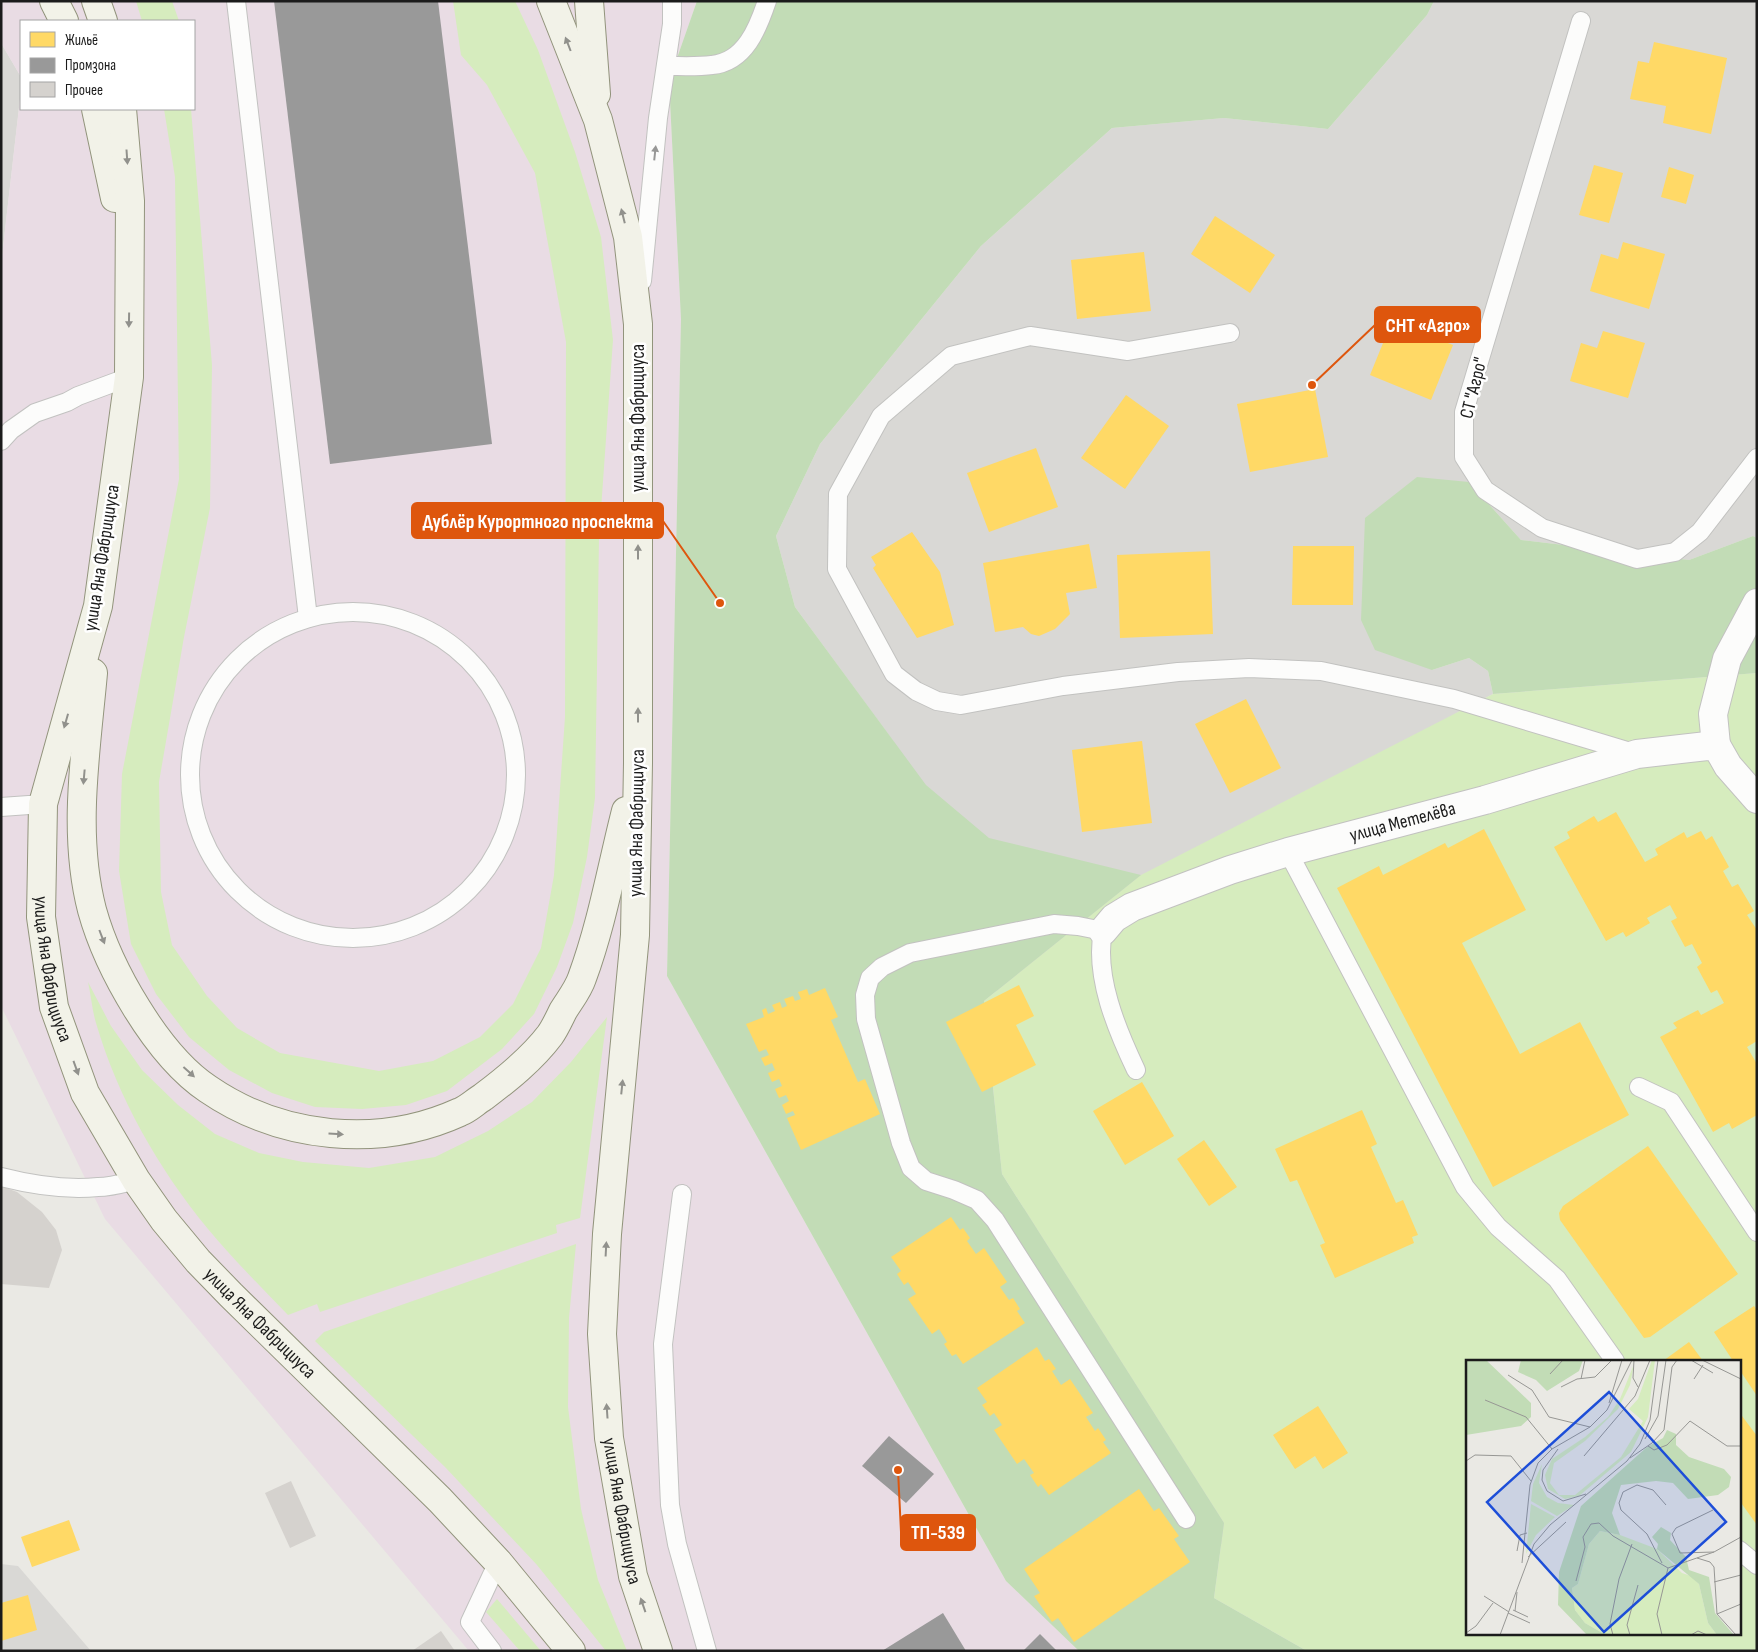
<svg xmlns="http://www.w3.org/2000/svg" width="1758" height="1652" font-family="'Sofia Sans Condensed',sans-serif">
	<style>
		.residential { fill: #d9d8d5 }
		.industrial { fill: #e9dce4 }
		.grass { fill: #d6ecbe; fill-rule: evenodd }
		.forest { fill: #c2dcb6 }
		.homes { fill: #ffd966 }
		.industry { fill: #999 }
		.building { fill: #d5d2ce }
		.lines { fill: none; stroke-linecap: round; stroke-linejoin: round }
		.service-casing { stroke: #c2c2c0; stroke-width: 20 }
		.minor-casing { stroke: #c2c2c0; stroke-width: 30 }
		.secondary-casing { stroke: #92947c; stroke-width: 30 }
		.service { stroke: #fcfcfb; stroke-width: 18 }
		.minor { stroke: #fcfcfb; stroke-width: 28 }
		.secondary { stroke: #f2f2e8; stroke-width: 28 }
		.oneway { fill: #91918c }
		.oneway2 { fill: #979796 }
		.labels { text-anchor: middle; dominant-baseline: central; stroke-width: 5; stroke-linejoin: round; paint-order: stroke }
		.street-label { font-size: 19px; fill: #1b1b1b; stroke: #fff }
		.inset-road { fill: none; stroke: #979794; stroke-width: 1 }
		.view { fill: #1d4ed8; fill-opacity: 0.15; stroke: #1d4ed8; stroke-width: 2.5 }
		.inset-edge { fill: none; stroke: #1b1b1b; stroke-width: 2.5 }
		.leader { fill: none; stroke: #de560d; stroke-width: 2 }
		.callout-dot { fill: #de560d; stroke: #fff; stroke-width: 2 }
		.callout { fill: #de560d; stroke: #de560d; stroke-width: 2 }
		.callout-label { font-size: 20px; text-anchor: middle; font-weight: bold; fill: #fff }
	</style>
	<rect width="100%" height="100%" fill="#eae9e4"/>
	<!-- residential -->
	<g class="residential">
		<polygon points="1434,1 1757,1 1757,538 1753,536 1689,560 1521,540 1469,482 1432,670 1469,658 1488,671 1493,694 1455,714 1734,724 1757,1651 1739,1633 1739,1361 1467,1361 1079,1651 979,850 877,751 894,742 795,607 776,536 820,444 981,246 1112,128 1224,118 1328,129 1427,15"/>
		<polygon points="1,43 21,77 21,90 1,265"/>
		<polygon points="1,1564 18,1566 91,1651 1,1651"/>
	</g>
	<!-- industrial -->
	<polygon class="industrial" points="1,1 697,1 669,81 681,319 667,976 1006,1581 1079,1651 469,1651 105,1219 1,1006 1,265 21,90 21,109 194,109 194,21 21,21 21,77 1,43"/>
	<!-- grass -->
	<g class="grass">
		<polygon points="136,1 172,1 179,21 142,21"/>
		<polygon points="453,1 515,1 538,50 575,152 601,237 613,340 599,538 595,798 587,857 573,923 557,967 534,1014 502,1049 447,1091 406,1105 362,1109 315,1107 272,1093 229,1070 189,1037 156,994 131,944 119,871 122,774 179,479 175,177 164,109 191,109 212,365 210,508 184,637 159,782 161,892 172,945 207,996 237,1028 280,1053 379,1071 433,1061 480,1037 513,1004 541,948 554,875 565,717 566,342 535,173 487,85 461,55"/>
		<path d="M1757,673V1651H1307L1214,1598L1224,1523L1002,1174L984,1001L1141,875L1493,694ZM1467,1361H1739V1633H1467Z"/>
		<path d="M88,982L111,1026L142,1070L178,1105L215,1134L259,1153L303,1162L369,1168L435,1157L488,1131L532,1102L571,1062L607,1017L580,1218L556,1225L557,1233L320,1312L317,1304L288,1315C261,1287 233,1259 208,1229C158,1168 118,1098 96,1023C92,1010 91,995 88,982Z"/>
		<polygon points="576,1244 569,1318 568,1407 581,1509 598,1580 627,1651 606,1651 537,1565 445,1467 315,1341 324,1332"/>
		<polygon points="497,1599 541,1651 520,1651 486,1612"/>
	</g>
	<!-- forest -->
	<g class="forest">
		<polygon points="697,1 1434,1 1427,15 1328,129 1224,118 1112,128 981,246 820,444 776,536 795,607 926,785 989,838 1141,875 984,1001 1002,1174 1224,1523 1214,1598 1307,1651 1079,1651 1006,1581 667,976 681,319 669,81"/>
		<polygon points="1417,477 1469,482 1521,540 1689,560 1753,536 1757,538 1757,673 1493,694 1488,671 1469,658 1432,670 1375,650 1361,620 1365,518"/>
	</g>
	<!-- homes -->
	<g class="homes">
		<polygon points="1654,42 1727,58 1711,134 1663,123 1666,106 1630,99 1638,61 1649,63"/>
		<polygon points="1594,165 1623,173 1609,223 1579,215"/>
		<polygon points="1669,167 1694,175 1686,204 1661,197"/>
		<polygon points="1215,216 1275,255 1250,293 1191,254"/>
		<polygon points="1623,242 1665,254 1649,309 1590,291 1601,254 1618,259"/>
		<polygon points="1144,252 1151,311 1077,319 1071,260"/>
		<polygon points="1392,321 1453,345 1431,400 1370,375"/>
		<polygon points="1603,331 1645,343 1628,398 1570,381 1581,343 1597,348"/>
		<polygon points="1315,389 1328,457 1250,472 1237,404"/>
		<polygon points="1126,395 1169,426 1125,489 1081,458"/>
		<polygon points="1036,448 1058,507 989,532 967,473"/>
		<polygon points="912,532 940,572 954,625 917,638 873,568 876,565 871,557"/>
		<polygon points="1089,544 1097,588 1066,593 1070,614 1055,629 1039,636 1031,634 1023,627 995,632 983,563"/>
		<polygon points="1293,546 1354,546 1353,605 1292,605"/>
		<polygon points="1210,551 1213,634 1120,638 1117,555"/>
		<polygon points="1246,699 1281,768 1230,793 1195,724"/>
		<polygon points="1142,741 1152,823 1082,832 1072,750"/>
		<polygon points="1616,812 1645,862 1658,855 1655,849 1684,832 1687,838 1701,831 1706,840 1712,836 1729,867 1723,871 1732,887 1738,884 1754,911 1747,915 1757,930 1757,1041 1747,1047 1757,1064 1757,1115 1732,1129 1729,1123 1713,1132 1660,1037 1677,1028 1673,1023 1698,1010 1701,1015 1724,1003 1717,990 1711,993 1697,967 1702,963 1692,944 1685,947 1671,921 1677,918 1670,905 1647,918 1650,923 1626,937 1623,932 1606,941 1554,847 1570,838 1567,832 1594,816 1598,822"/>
		<polygon points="1484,829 1526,910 1462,943 1520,1054 1580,1022 1629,1115 1493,1187 1337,888 1379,866 1383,875 1445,843 1448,848"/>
		<polygon points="1019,985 1034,1016 1016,1025 1036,1065 982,1092 946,1022"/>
		<polygon points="825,988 838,1017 831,1020 858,1082 865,1079 880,1114 801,1150 787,1118 795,1115 793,1111 786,1114 782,1105 789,1101 786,1095 779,1098 775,1089 782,1086 779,1079 772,1082 768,1073 775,1070 772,1063 765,1066 761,1058 769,1055 766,1049 759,1052 746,1024 764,1017 762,1010 766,1008 768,1014 775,1011 772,1005 780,1002 782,1008 787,1006 784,999 793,996 795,1001 801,999 798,992 807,989 809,995"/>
		<polygon points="1142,1082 1174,1136 1125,1165 1093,1111"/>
		<polygon points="1362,1110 1377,1144 1371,1147 1396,1203 1403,1200 1418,1235 1412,1237 1414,1243 1335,1278 1320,1245 1325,1243 1297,1180 1290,1182 1275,1149"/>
		<polygon points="1204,1140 1237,1187 1209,1206 1177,1159"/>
		<polygon points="1648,1146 1738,1274 1650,1337 1644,1338 1560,1220 1559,1213 1563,1206"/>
		<polygon points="951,1217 960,1230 963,1228 970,1238 967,1241 976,1254 984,1248 1007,1282 1000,1287 1009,1300 1013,1298 1020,1309 1017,1311 1025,1323 963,1364 956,1354 952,1356 944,1344 947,1342 939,1329 932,1334 908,1299 916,1294 908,1282 904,1285 897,1274 901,1271 891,1257"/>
		<polygon points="1754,1306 1757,1310 1757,1396 1739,1369 1739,1361 1733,1361 1714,1332"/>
		<polygon points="1689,1342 1703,1361 1663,1361"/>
		<polygon points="1037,1347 1045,1361 1049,1359 1056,1369 1052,1371 1061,1385 1070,1379 1093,1413 1086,1417 1095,1431 1098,1428 1106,1440 1103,1442 1111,1453 1049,1495 1041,1484 1038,1487 1030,1475 1034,1473 1024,1459 1017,1464 994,1430 1002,1425 994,1413 990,1416 982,1405 987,1402 977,1388"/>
		<polygon points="1318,1406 1348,1453 1323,1469 1315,1456 1295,1469 1273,1435"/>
		<polygon points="1739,1412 1757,1436 1757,1525 1739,1500"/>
		<polygon points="1139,1489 1154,1511 1159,1508 1179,1536 1174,1539 1190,1562 1074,1642 1058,1618 1052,1622 1034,1596 1040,1593 1024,1569"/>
		<polygon points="69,1520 80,1550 32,1567 21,1537"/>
		<polygon points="28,1595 37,1630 1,1641 1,1603"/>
	</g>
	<!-- industry -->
	<g class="industry">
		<polygon points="274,1 438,1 492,444 330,464"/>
		<polygon points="889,1436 934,1474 906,1503 862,1466"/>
		<polygon points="943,1613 966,1651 882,1651"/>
		<polygon points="1040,1634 1057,1651 1023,1651"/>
	</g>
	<!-- building -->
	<g class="building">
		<polygon points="1,1186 17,1192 42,1212 56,1230 62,1250 49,1288 1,1284"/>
		<polygon points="291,1481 316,1536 290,1548 265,1493"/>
		<polygon points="441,1631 455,1651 412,1651"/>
	</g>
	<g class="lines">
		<!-- service casing -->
		<g class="service-casing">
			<g id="service">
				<polyline points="236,1 308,618"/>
				<polyline points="1581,21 1464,412 1464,457 1485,490 1542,528 1637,559 1675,552 1700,532 1757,458"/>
				<path d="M666,66C681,66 697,67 712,65C745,62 758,28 767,1"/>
				<polyline points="642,281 658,118 672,24 672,1"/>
				<polyline points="1230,333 1128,351 1030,336 951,356 881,416 838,494 837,569 894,674 916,691 937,701 961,705 1063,686 1178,672 1249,668 1321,671 1454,699 1634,753"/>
				<polyline points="1,441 11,430 35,413 67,402 78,396 129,377"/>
				<circle cx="353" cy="775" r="163"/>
				<polyline points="1,807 43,804"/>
				<polyline points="1288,852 1465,1187 1498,1227 1557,1279 1615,1361"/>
				<path d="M1136,1070C1117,1030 1094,976 1103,931L1078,926L1054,924L910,953L882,967L870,978L865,995L866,1019L901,1143L911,1168L926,1181L954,1190L977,1200L995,1220L1186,1519"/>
				<polyline points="1639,1087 1671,1102 1757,1232"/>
				<path d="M1,1177C32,1185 66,1190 98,1187C111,1187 124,1183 136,1180"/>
				<polyline points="682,1194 663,1344 670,1505 677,1544 707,1651"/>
				<polyline points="1739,1550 1757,1565"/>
				<polyline points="492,1651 470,1622 498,1562"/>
			</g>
		</g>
		<!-- minor casing -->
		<g class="minor-casing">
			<g id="minor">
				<polyline points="1716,745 1713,714 1727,659 1757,603"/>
				<path id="s1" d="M1103,931L1114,918L1132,907L1230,870L1288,852L1485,800L1637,754L1716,745L1728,766L1757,799"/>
			</g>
		</g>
		<!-- secondary casing -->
		<g class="secondary-casing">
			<g id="secondary">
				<polyline points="54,1 64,21"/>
				<polyline points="96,1 103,21"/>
				<path id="s2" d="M551,1L598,120L628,237L638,324V763L635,935L607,1234L602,1334L609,1438L633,1576L658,1651"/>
				<polyline points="589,1 596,94"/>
				<polyline points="96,109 115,198"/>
				<path id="s3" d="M122,109L130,201L129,377L98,606L43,804L41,917L54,1007L85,1093L136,1180L164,1220L198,1261L231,1295L440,1500L498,1562L571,1651"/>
				<path d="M93,673C86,751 72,833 92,910C108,968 157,1055 208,1089C281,1139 379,1149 460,1112C468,1109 475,1102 483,1097C507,1079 532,1059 550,1035C555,1028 559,1019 563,1011C569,1001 578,990 582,978C602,924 612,866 626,811"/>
			</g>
		</g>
		<!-- service -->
		<use href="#service" class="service"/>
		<!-- minor -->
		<use href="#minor" class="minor"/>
		<!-- secondary -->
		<use href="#secondary" class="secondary"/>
	</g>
	<!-- one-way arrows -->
	<defs><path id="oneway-solid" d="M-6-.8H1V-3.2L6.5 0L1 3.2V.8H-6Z" transform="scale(1.25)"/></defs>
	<g class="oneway">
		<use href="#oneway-solid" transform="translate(568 44) rotate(-111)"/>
		<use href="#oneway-solid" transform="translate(127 157) rotate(86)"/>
		<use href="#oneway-solid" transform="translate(623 216) rotate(-104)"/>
		<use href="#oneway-solid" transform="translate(129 320) rotate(91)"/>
		<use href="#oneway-solid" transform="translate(638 552) rotate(-90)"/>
		<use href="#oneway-solid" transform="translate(638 715) rotate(-90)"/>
		<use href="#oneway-solid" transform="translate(66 721) rotate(106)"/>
		<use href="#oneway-solid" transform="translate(84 777) rotate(95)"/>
		<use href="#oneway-solid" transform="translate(102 937) rotate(69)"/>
		<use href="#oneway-solid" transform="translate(76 1068) rotate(70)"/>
		<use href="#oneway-solid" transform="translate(189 1072) rotate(42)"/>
		<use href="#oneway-solid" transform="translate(622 1087) rotate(-84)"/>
		<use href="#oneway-solid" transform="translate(336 1134) rotate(3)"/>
		<use href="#oneway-solid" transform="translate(606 1249) rotate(-87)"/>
		<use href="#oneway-solid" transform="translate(607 1411) rotate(-94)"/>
		<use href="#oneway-solid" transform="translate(643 1605) rotate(-109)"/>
	</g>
	<use class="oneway2" href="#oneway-solid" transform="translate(655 153) rotate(-84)"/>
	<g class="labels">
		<!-- street labels -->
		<g class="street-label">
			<text transform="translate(1474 388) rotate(-76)">СТ "Агро"</text>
			<text transform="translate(638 418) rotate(-90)">улица Яна Фабрициуса</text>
			<text transform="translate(102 558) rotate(-81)">улица Яна Фабрициуса</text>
			<text stroke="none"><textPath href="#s1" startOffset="322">улица Метелёва</textPath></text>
			<text transform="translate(637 823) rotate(-89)">улица Яна Фабрициуса</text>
			<text stroke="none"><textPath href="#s3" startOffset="871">улица Яна Фабрициуса</textPath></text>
			<text stroke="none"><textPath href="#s3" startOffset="1291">улица Яна Фабрициуса</textPath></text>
			<text stroke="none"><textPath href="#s2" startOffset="1526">улица Яна Фабрициуса</textPath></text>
		</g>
	</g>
	<!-- overview -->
	<g transform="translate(1466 1360)">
		<rect width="275" height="275" fill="#eae9e4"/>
		<path d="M186,0H189L182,57L165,92L113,136L99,139L82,129L79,115L86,99L119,77L142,57L154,39L168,4L164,25L152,49L119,81L88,103L84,123L93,135H109L155,97L177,61L163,49L172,39ZM76,104L73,123L81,137L92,143L108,145L91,156L65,141L67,124ZM65,144L89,157L70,175L60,194ZM134,171L154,175L191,189L216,213L225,216L233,224L242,263L251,275H140L119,263L109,250L106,228L112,224L123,184Z" fill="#d6ecbe"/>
		<path d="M0,0H20L65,43V57L55,66L0,75ZM55,0H117L113,11L81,31L70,20L52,12ZM201,70L210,74V85L223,97L258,109L265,117L263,127L252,135L222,139L207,123L190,121L155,125L146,153L154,175L134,171L123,184L112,224L106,228L109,250L119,263L140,275H121L92,245L93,212L115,146L181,87L197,78ZM195,167L205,173L204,180L220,197L223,210L243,217L249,253L268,275H251L242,263L233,224L191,189L192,184L186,177Z" fill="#c2dcb6"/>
		<path class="inset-road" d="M168,0L167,18L172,27M225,0L247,13M236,0L275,19M84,14L97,0M42,15L66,30L83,57L124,67M115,19L119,0M228,19L237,5M95,27L111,19L129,17L146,0M19,40L60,57L86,89M143,43L156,0M179,79L192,56L200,0M182,86L188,90L201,85L224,61L261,86H275M92,89L77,110L76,120L81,131L97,141L120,134M118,96L169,36L184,0M164,98L186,83L198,70L206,7L211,0M0,101L9,95L45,96L65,121M247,150L210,168L206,174L214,193L248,192M147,176L202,208L191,254L196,275M51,191L54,175L61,173M62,197L100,162M231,198L244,202L248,207L251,254L270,275M56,203L64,125L72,103L86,89L124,67L141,50L166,0M196,203L181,174L155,150L153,143L157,132L171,125L187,130L200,145M202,208L248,192L275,177M110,221L119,187L117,177L125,164L133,163L147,176M248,222L275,215M18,236L43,252M47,250L62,257M49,251L51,232M42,253L64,263M251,254L275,244M0,273L10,266L27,243M34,275L68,184L84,165L161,101L174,84L184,60L192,0M147,275L144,264L153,219L166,184M164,275L161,265L172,225M225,275L232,271L241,275"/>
		<path class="view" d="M143,32L260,162L138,272L21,142Z"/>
		<rect width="275" height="275" class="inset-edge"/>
	</g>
	<!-- callouts -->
	<path class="leader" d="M1312 385L1375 325M720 603L663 521M898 1470L901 1532"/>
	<g class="callout-dot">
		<circle cx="1312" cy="385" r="5"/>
		<circle cx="720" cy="603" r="5"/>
		<circle cx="898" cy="1470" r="5"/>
	</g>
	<g class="callout">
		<rect x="1375" y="307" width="105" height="35" rx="5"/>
		<rect x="412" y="503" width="251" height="35" rx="5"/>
		<rect x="901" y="1515" width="74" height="35" rx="5"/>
	</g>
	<g class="callout-label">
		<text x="1428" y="332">СНТ «Агро»</text>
		<text x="538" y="528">Дублёр Курортного проспекта</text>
		<text x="938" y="1539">ТП-539</text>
	</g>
	<!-- border -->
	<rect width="1758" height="1652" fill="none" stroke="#1b1b1b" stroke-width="5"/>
	<!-- legend -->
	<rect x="20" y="20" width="175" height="90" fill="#ffffff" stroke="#a4a4a4"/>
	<rect x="30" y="32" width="25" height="15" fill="#ffd966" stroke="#a4a4a4"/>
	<text x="65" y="45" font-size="15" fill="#1b1b1b">Жильё</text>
	<rect x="30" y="58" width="25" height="15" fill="#999999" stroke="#a4a4a4"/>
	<text x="65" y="70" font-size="15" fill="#1b1b1b">Промзона</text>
	<rect x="30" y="82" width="25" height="15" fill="#d5d2ce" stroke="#a4a4a4"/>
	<text x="65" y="95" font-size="15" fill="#1b1b1b">Прочее</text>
</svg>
